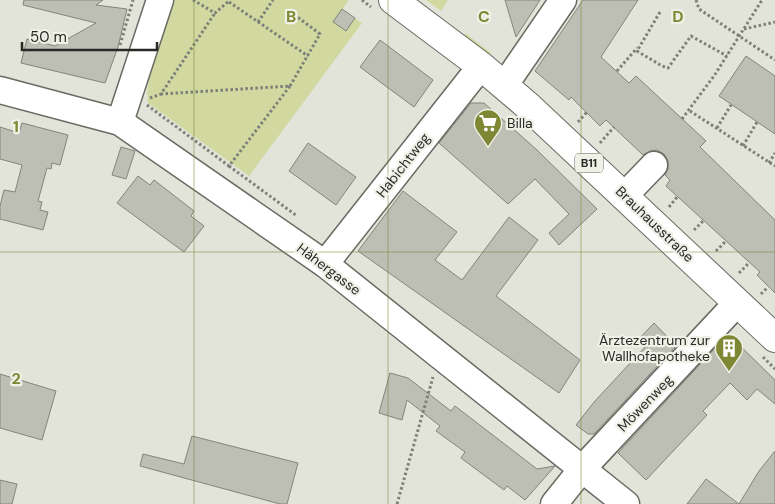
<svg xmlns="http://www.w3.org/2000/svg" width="775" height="504" font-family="'DM Sans',sans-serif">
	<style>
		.green { fill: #d1d9a0 }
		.building { fill: #bdbfb5; stroke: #83847b }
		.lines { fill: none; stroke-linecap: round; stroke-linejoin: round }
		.minor-casing { stroke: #696b62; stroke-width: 29 }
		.major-casing { stroke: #696b62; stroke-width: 30 }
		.path { stroke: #7e7f78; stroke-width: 3; stroke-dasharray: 2.5 2.5; stroke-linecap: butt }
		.minor { stroke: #fff; stroke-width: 26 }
		.major { stroke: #fff; stroke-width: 28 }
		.grid { fill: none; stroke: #7e8733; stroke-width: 1; stroke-opacity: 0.55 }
		.labels { text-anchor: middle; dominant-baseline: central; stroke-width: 4.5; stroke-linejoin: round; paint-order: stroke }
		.shield { fill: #eff1e7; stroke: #646660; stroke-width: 1 }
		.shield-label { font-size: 12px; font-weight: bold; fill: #292a26 }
		.poi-label { font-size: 14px; fill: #292a26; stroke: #eff1e7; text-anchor: start }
		.street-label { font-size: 14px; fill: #292a26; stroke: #eff1e7 }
		.grid-label { font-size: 16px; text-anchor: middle; font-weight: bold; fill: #7e8733; stroke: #eff1e7; stroke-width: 4.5; stroke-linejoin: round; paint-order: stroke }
	</style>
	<rect width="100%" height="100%" fill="#e2e4da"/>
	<!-- green -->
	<g class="green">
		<polygon points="174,0 349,0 333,22 355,18 362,23 249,176 148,103 147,92 149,79"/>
		<polygon points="426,0 448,0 441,11"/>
		<polygon points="465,33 491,53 486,60 465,37"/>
	</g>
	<!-- building -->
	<g class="building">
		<polygon points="24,0 103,0 96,5 127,9 118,47 105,83 21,63 27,39 55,46 96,23 23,5"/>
		<polygon points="505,0 540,0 516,37"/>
		<polygon points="583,0 638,0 601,57 629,83 636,76 706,141 700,147 775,220 775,293 757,275 760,272 666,186 670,180 665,175 668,169 668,161 664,154 657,150 650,151 643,155 606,120 600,126 571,97 569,100 535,71"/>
		<polygon points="342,9 355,18 346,31 333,22"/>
		<polygon points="380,40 433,80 414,107 360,67"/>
		<polygon points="746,56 775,76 775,134 719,96"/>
		<polygon points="471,103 484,103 537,150 597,209 559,245 549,233 569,214 535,179 508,204 439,143"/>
		<polygon points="22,123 68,135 60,165 52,163 51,169 47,168 38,201 42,202 40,210 48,212 43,230 0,219 0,206 4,190 15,192 22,165 0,159 0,127 19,133"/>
		<polygon points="308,143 356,177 336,205 289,171"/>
		<polygon points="121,147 135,151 126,179 112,175"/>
		<polygon points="138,176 150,185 154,180 194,211 191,216 204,226 184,252 117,203"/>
		<polygon points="403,191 457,232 435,260 462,280 509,217 538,240 496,296 580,360 559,393 358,251"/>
		<polygon points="654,323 676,346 594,434 588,434 576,425 595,401 645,347 638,340"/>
		<polygon points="728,334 775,380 775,404 757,389 747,400 730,383 703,411 707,415 646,480 618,453"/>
		<polygon points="390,373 408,378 451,411 455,406 537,469 555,466 525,500 507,486 504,490 461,458 465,452 436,431 440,426 407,400 402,420 379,413"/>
		<polygon points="0,374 56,391 42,440 0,428"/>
		<polygon points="192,436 298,463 287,504 280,504 140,466 143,454 184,464"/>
		<polygon points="775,451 775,504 739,504 759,471"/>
		<polygon points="706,479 739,504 687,504"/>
		<polygon points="0,480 17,484 12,504 0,504"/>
	</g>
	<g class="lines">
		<!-- minor casing -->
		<g class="minor-casing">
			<g id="minor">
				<polyline points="504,86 563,0"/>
				<polyline points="0,90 120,122 325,264 626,504"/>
				<polyline points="120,122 160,0"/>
				<polyline points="625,195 654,165"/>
				<polyline points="325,264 481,66"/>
				<polyline points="554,504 582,469 737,303"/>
			</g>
		</g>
		<!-- major casing -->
		<g class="major-casing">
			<polyline id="major" points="393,0 481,66 528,106 775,338"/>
		</g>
		<!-- path -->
		<g class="path">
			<polyline points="193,0 215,13 229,1"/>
			<polyline points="362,0 371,7"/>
			<polyline points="696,0 699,9 775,60"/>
			<polyline points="229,2 308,56"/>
			<polyline points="660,12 637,51 662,66 668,68 691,36 727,56"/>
			<polyline points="258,22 273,0"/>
			<polyline points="744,29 775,22"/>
			<polyline points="120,45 133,0"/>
			<polyline points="617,71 637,48"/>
			<polyline points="290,86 320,34 296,16"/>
			<polyline points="150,98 161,94 215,13"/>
			<polyline points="147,105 229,166 290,86 161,94"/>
			<polyline points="690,111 775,166"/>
			<polyline points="682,119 714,76 762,0"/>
			<polyline points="578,122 587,112"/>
			<polyline points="717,128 731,105"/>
			<polyline points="600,143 614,127"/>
			<polyline points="743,146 757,122"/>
			<polyline points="769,163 775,153"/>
			<polyline points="229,166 297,216"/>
			<polyline points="669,207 677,197"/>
			<polyline points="694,230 703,221"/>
			<polyline points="716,251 726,241"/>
			<polyline points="739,273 749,263"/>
			<polyline points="761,294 768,287"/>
			<polyline points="763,357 775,369"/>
			<polyline points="397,504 433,377"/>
		</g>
		<!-- minor -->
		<use href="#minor" class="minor"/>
		<!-- major -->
		<use href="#major" class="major"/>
	</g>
	<!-- grid -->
	<path class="grid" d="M194,0V504M388,0V504M581,0V504M0,252H775"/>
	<!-- icons -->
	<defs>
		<g id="supermarket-pin" transform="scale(1.4375)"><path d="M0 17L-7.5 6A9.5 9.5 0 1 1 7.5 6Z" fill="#7e8733" stroke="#eff1e7"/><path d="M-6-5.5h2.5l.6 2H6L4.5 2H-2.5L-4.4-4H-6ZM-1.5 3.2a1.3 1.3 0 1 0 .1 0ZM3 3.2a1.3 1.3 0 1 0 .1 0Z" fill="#fff"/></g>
		<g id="building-pin" transform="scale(1.4375)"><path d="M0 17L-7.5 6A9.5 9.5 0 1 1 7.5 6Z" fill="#7e8733" stroke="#eff1e7"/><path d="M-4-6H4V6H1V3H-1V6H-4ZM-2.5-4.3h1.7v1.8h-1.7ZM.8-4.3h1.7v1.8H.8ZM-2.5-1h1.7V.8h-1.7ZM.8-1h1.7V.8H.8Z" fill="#fff"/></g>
	</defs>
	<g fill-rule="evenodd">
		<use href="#supermarket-pin" x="488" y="123"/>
		<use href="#building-pin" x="729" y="348"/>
	</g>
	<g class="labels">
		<!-- shield labels -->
		<rect class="shield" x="575" y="153.5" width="28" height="19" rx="4"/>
		<g class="shield-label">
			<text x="589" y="163">B11</text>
		</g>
		<!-- poi labels -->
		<g class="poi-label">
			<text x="507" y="123">Billa</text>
			<text x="710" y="340" text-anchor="end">Ärztezentrum zur<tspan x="710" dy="16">Wallhofapotheke</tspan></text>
		</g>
		<!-- street labels -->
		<g class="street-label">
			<text transform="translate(403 165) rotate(-52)">Habichtweg</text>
			<text transform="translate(655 224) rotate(44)">Brauhausstraße</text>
			<text transform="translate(329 269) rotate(37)">Hähergasse</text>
			<text transform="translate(645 403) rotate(-46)">Möwenweg</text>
		</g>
	</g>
	<g class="grid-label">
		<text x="291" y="22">B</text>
		<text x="484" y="22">C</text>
		<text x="678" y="22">D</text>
		<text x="16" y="132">1</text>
		<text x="16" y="384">2</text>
	</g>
	<!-- scale -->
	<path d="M22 42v8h135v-8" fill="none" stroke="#292a26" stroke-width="2.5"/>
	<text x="30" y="42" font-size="15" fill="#292a26" stroke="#eff1e7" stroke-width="4" paint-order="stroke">50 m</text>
</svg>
